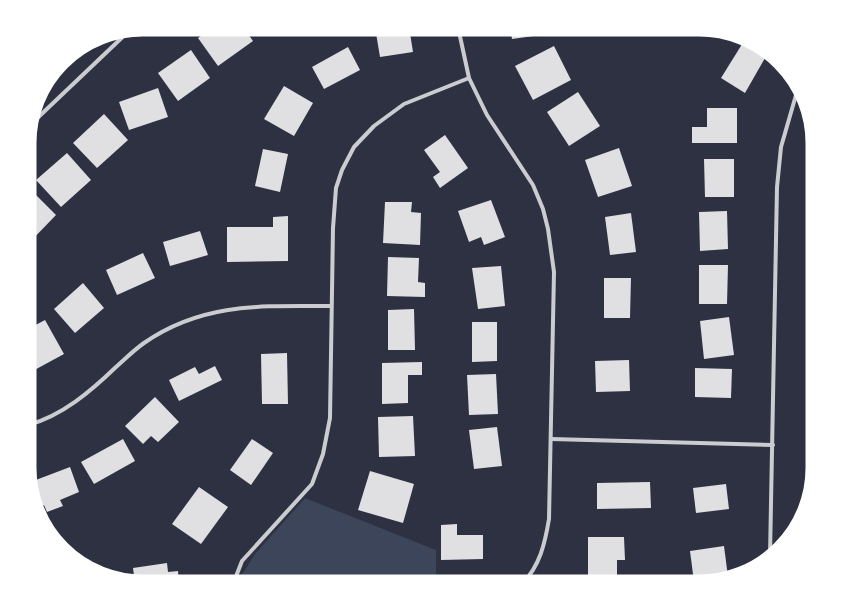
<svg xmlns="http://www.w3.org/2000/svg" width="842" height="611" font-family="'Open Sans',sans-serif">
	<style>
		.green { fill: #3c4559 }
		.building { fill: #e0e0e3 }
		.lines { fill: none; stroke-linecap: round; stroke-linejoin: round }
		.path { stroke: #fff; stroke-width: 2.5 }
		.minor { stroke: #caccd0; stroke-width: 4 }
		.rim { fill: none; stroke: #fff; stroke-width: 5 }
	</style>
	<rect width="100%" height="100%" fill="#2d3142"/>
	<!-- green -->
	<g class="green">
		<polygon points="305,498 436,550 436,584 236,584 255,554"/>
		<polygon points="535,575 592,584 526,584"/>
	</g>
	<!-- building -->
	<g class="building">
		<polygon points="213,27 243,27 253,41 218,66 198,38"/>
		<polygon points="375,27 409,27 413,52 380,57"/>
		<polygon points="510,27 547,27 548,34 512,39"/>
		<polygon points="744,41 769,51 745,93 721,78"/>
		<polygon points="554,46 571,80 533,100 515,66"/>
		<polygon points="348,47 360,70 324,89 312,67"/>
		<polygon points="191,50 210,78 178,101 158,73"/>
		<polygon points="284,86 313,103 294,136 264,119"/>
		<polygon points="158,88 168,117 129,130 119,102"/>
		<polygon points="578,92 600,126 569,146 547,112"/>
		<polygon points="707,108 737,108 737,143 692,143 692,127 707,127"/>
		<polygon points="104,114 128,140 97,168 73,143"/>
		<polygon points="445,135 468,168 440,188 433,177 440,172 424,150"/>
		<polygon points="619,148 632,186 598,197 585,160"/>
		<polygon points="263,149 288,154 280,192 255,186"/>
		<polygon points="67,153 91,180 61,207 36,180"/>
		<polygon points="704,159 734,159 734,197 705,197"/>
		<polygon points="30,189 56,215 28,244 28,191"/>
		<polygon points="491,200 505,237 484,245 481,237 469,242 458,211"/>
		<polygon points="385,202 412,202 411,212 421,213 420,245 383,243"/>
		<polygon points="727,211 728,249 700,251 699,212"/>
		<polygon points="631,213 636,252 610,255 605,217"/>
		<polygon points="288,216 288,261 227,262 227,227 273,227 273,217"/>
		<polygon points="200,231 208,255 170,266 163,242"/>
		<polygon points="143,253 155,278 117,295 106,270"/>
		<polygon points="388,257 419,258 418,282 425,283 425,297 387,296"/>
		<polygon points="699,265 728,265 727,304 699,304"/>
		<polygon points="501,266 505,306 478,309 472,268"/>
		<polygon points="604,278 631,278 630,318 604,318"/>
		<polygon points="83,283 104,308 75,333 54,309"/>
		<polygon points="414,309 415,350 388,350 388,310"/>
		<polygon points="729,317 734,355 704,359 700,321"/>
		<polygon points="45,320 64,354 29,373 28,329"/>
		<polygon points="472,322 497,322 497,361 472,362"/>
		<polygon points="287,353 288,404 262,404 261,354"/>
		<polygon points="629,360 630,391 596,392 595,361"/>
		<polygon points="422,362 422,375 408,375 408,403 382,404 382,363"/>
		<polygon points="215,366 222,380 179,401 169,380 195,367 199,374"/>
		<polygon points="695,368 732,369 731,398 695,397"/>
		<polygon points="496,374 498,414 469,415 467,375"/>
		<polygon points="155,397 179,422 158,442 151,436 143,444 125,426"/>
		<polygon points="413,416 415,456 379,457 378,417"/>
		<polygon points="497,427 502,466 474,469 469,430"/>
		<polygon points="123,439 135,461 94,484 81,462"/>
		<polygon points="252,439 273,453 251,485 230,470"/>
		<polygon points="70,467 79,492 60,500 63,506 47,512 44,505 36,508 28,483"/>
		<polygon points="370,471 414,484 403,523 358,510"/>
		<polygon points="650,482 651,508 597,509 597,483"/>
		<polygon points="726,484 729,509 696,513 693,488"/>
		<polygon points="199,487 228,507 201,544 172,524"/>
		<polygon points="457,524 457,535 483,535 483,559 441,560 441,525"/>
		<polygon points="588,537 624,537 625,560 617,560 617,580 588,580"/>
		<polygon points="724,546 728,577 694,582 690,551"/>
		<polygon points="167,563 168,572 178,571 179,584 135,584 133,568"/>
	</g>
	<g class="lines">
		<!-- path -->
		<polyline class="path" points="363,584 363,581"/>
		<!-- minor -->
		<g class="minor">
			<path d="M458,27L469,78L487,115L533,185L543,209L548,229L554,272L549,519C545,543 540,566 522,584"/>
			<polyline points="29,126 131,29"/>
			<path d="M28,425C62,416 91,391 116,367C125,359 134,350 144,343C203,302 263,306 331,306"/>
			<polyline points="551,439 773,445"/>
			<polyline points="770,556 777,187 781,147 796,95 800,88"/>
			<polyline points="233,584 242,561 312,484 323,454 330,418 333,228 336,188 342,170 354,147 374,126 404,104 469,78"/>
		</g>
	</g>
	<!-- crop -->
	<path d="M0 0H842V611H0ZM143 34H699A109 109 0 0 1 808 143V468A109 109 0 0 1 699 577H143A109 109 0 0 1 34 468V143A109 109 0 0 1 143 34Z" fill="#fff" fill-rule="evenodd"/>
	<path class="rim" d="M143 34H699A109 109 0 0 1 808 143V468A109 109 0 0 1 699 577H143A109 109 0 0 1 34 468V143A109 109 0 0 1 143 34Z"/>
</svg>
